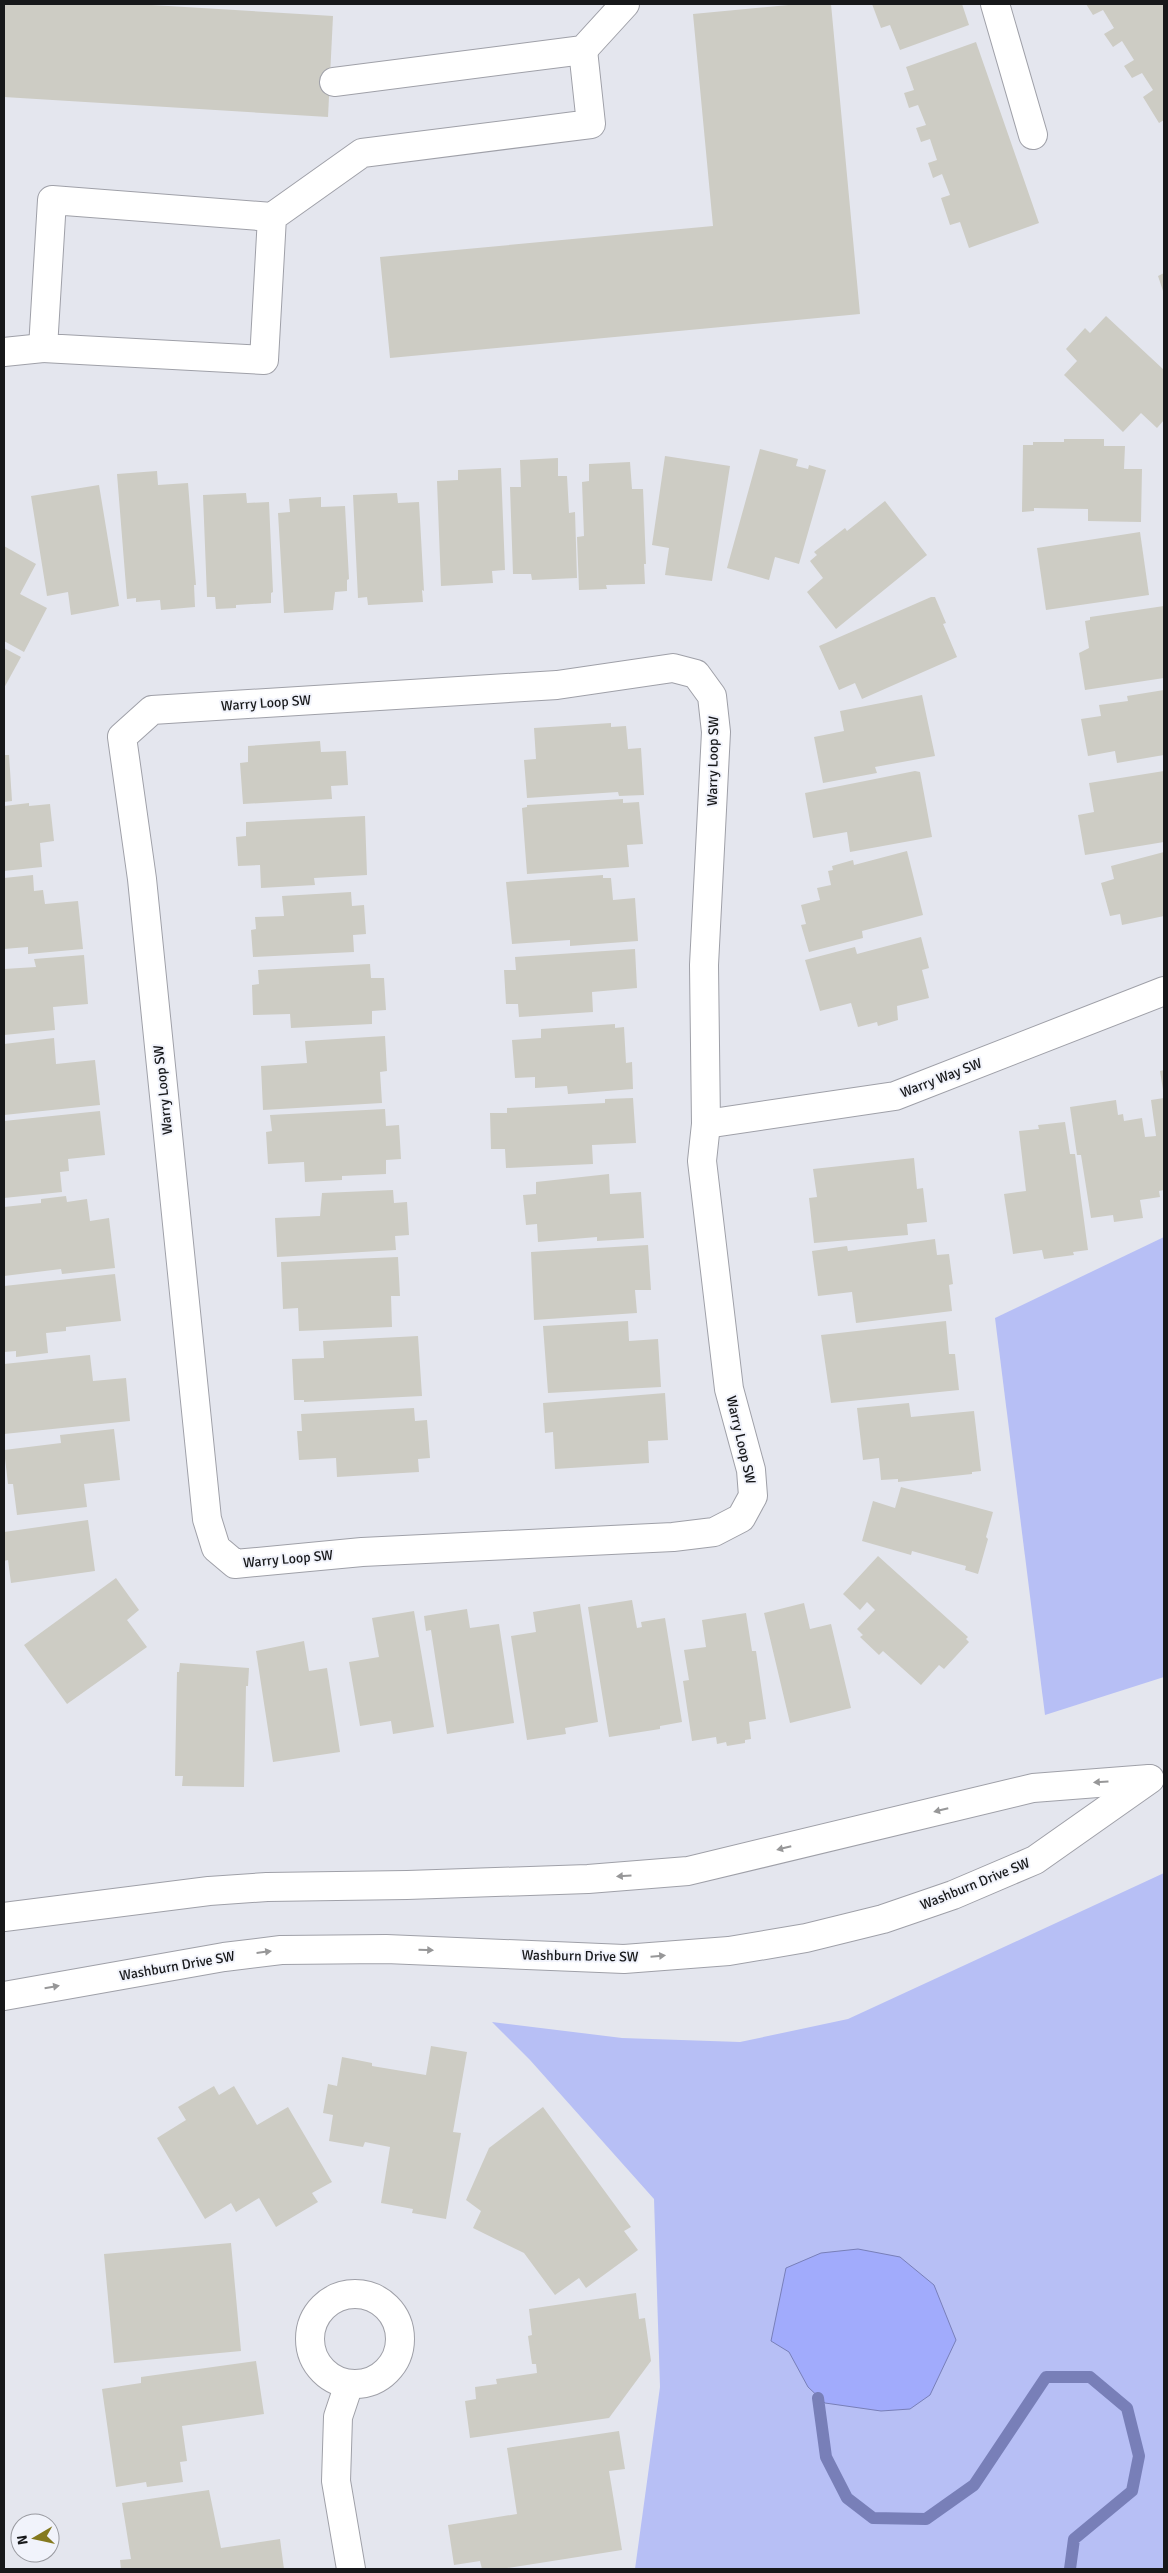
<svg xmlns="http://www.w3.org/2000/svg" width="1168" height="2573" font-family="Signika,sans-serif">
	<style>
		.green { fill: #b7bff5 }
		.water { fill: #a1abfc; stroke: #787fb8 }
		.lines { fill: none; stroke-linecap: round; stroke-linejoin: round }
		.stream { stroke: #787fb8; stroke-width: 12 }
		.building { fill: #cdccc4 }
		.minor-casing { stroke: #9fa0a8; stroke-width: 30 }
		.minor { stroke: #fff; stroke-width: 28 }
		.oneway { fill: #979798 }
		.labels { text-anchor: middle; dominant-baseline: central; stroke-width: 4; stroke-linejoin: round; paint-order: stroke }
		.street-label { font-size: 14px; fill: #17181a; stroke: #f1f3fb }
	</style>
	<rect width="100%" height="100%" fill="#e4e6ee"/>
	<!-- green -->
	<g class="green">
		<polygon points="1164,1237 1164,1677 1045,1715 995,1318"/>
		<polygon points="1164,1873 1164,2569 635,2569 660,2387 654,2199 530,2060 492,2022 622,2038 740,2042 848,2019"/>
	</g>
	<!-- water -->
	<polygon class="water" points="858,2249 900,2257 934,2285 956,2340 930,2395 910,2409 881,2411 825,2403 808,2387 789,2352 771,2341 786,2268 821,2253"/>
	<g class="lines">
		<!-- stream -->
		<polyline class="stream" points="818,2398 826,2457 847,2498 873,2518 926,2519 974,2485 1046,2377 1090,2377 1127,2408 1139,2456 1132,2491 1074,2539 1070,2569"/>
	</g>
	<!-- building -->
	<g class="building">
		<polygon points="4,4 135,4 333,16 328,117 4,97"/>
		<polygon points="799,4 831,4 860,314 390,358 380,257 713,226 693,14"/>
		<polygon points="872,4 962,4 969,25 900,50 890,25 881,28"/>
		<polygon points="1086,4 1164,4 1164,120 1159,123 1143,97 1153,90 1142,73 1132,78 1124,66 1134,60 1122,41 1113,47 1104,34 1114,28 1103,10 1093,15"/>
		<polygon points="976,42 1039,223 969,248 960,222 950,225 941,198 950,195 942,174 933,178 928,163 937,160 930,139 921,142 916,128 926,125 918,105 909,108 904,93 914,90 906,67"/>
		<polygon points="1164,273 1164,294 1158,276"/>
		<polygon points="1106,316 1164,370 1164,420 1157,428 1141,413 1123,432 1064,375 1077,361 1066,349 1085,328 1090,333"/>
		<polygon points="1064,439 1104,439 1104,446 1125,446 1124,469 1142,469 1141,522 1088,521 1088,509 1034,508 1034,511 1022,512 1023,445 1033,445 1033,442 1064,442"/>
		<polygon points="760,449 798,459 796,466 808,469 809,465 826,470 799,564 775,557 769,580 727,568"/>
		<polygon points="665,456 730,466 712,581 665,575 669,548 652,545"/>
		<polygon points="558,458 558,476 567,476 569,513 575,512 577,578 532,580 531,574 513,574 510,487 521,487 520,460"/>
		<polygon points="630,462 632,489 643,489 646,564 644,564 645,584 606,585 607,589 579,590 577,537 584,536 582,482 589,481 589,464"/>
		<polygon points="501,468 505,570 492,571 493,583 441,586 437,481 458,480 458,470"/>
		<polygon points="157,471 158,485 188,483 196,585 194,585 195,607 161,610 160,600 136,602 136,598 127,599 117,474"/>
		<polygon points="99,485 119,606 71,615 68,592 47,596 31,496"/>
		<polygon points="246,493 247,503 269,502 273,592 271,593 271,603 236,605 236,608 216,609 215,597 207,597 203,495"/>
		<polygon points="397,493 398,503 419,502 424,591 422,590 423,602 368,605 367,597 358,598 353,495"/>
		<polygon points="321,497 321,507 345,506 349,579 347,580 347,591 335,592 333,610 284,613 278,513 290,512 289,499"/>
		<polygon points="885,501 927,555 836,629 807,592 823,578 810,561 817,555 814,552 845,528 847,531"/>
		<polygon points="1140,532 1149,595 1046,610 1037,548"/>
		<polygon points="4,546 36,564 20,594 47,608 24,652 4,641"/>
		<polygon points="931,597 935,597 946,623 943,624 957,657 862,699 855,683 839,690 819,646"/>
		<polygon points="1164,606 1164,678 1085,690 1079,653 1089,648 1085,621 1090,620 1090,617"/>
		<polygon points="4,648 21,657 4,688"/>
		<polygon points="1164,690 1164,755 1117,763 1115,751 1088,756 1081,719 1101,716 1099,705 1128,701 1127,696"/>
		<polygon points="922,695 935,756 875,767 877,773 823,783 814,737 844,731 840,711"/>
		<polygon points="611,723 611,727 626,726 628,749 641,748 644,795 619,796 618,792 527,798 524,760 536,759 534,728"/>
		<polygon points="320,741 321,752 346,751 348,785 331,786 332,799 243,804 240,763 248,762 248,746"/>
		<polygon points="4,755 9,755 12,801 4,802"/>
		<polygon points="915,771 920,772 932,837 850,852 847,832 813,838 805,793"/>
		<polygon points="1164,771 1164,842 1085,855 1078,815 1094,812 1089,783"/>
		<polygon points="623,799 623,803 639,802 643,844 627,845 629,867 527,874 522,808 527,807 527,805"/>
		<polygon points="29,803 29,806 50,804 54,841 40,843 42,867 4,871 4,806"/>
		<polygon points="365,816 367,875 314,878 315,885 261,888 260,865 238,866 236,837 246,836 246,822"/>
		<polygon points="907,851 923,915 862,931 863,938 809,952 801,925 806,924 801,905 820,900 817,888 831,885 828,871 833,870 832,866 853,860 854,865"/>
		<polygon points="1164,852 1164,916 1122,925 1120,914 1110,916 1101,883 1114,879 1111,866"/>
		<polygon points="33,875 34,891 43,890 45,904 78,901 83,949 28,954 28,947 4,949 4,878"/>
		<polygon points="603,875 603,878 611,878 613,900 635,898 638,941 570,946 570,940 512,944 506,882"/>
		<polygon points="351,892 352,906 364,905 366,934 353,935 354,952 253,957 251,930 256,929 255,917 284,916 282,896"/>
		<polygon points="921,937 929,968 922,970 929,998 897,1006 898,1020 878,1026 877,1022 858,1027 851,1003 820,1011 805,960 855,947 857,954"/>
		<polygon points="635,949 637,988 592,992 593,1012 519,1017 518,1004 506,1004 504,970 516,970 515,957"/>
		<polygon points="84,955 88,1004 53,1007 55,1030 4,1035 4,969 36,967 34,959"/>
		<polygon points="370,964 371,978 384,978 386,1010 372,1011 372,1024 291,1028 290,1014 253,1015 252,985 259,984 258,970"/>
		<polygon points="615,1024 615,1028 624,1027 626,1063 632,1062 633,1089 568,1094 567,1086 535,1088 535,1077 515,1078 512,1040 541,1038 541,1029"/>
		<polygon points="385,1036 387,1071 380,1072 382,1103 263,1110 261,1066 307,1063 305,1041"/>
		<polygon points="54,1038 56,1064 95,1060 100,1105 4,1115 4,1044"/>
		<polygon points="1164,1070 1164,1090 1163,1090 1160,1071"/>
		<polygon points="633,1098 636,1143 592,1145 593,1164 506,1168 505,1149 491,1149 490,1113 507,1113 507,1108 605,1103 605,1099"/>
		<polygon points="1164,1098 1164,1190 1159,1191 1160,1197 1140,1200 1143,1218 1114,1222 1113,1215 1091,1218 1081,1155 1077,1155 1070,1107 1116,1100 1118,1115 1123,1114 1124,1121 1142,1118 1145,1137 1156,1136 1151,1100"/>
		<polygon points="385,1109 386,1126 399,1125 401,1159 386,1160 386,1174 342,1176 342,1180 305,1182 304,1162 268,1164 266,1132 272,1131 270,1115"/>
		<polygon points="100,1111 105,1155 68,1159 69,1171 60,1172 62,1192 4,1198 4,1121"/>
		<polygon points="1065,1122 1070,1154 1075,1154 1088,1250 1073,1252 1074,1255 1044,1259 1042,1250 1013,1254 1004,1194 1026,1191 1019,1131 1039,1129 1038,1125"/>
		<polygon points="914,1158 917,1189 923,1188 927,1222 907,1224 908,1235 814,1243 809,1198 817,1197 813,1169"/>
		<polygon points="609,1174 610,1194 641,1192 644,1238 597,1241 597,1237 538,1242 537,1224 526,1225 523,1195 536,1194 536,1182"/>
		<polygon points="393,1190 394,1203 407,1202 409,1235 395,1236 396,1250 277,1257 275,1218 320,1216 322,1193"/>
		<polygon points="66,1196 67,1202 87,1199 90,1221 109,1218 115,1268 62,1274 61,1269 4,1276 4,1207 41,1203 41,1199"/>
		<polygon points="935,1239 937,1255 949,1254 953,1284 949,1285 952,1311 856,1323 852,1292 818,1296 812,1251 847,1246 848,1251"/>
		<polygon points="648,1245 651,1290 635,1290 637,1313 534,1320 531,1252"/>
		<polygon points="398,1257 400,1296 391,1296 392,1327 299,1331 298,1308 283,1309 281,1262"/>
		<polygon points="115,1274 121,1321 66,1327 66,1331 46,1333 48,1353 16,1357 16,1351 4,1352 4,1286"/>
		<polygon points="628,1321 629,1341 658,1339 661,1387 548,1393 543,1326"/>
		<polygon points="946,1321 949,1354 955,1354 959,1390 831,1403 821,1335"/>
		<polygon points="418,1336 422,1396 304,1402 304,1400 294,1400 292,1359 324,1358 323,1341"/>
		<polygon points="90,1355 93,1381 126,1378 130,1421 4,1434 4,1364"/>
		<polygon points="665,1393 668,1440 648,1441 649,1463 555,1469 553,1432 545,1433 543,1403"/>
		<polygon points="909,1403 911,1417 974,1411 981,1471 972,1472 972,1474 898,1482 898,1479 881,1480 879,1458 863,1460 857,1408"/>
		<polygon points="414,1408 415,1421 427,1420 430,1458 418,1459 419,1472 337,1477 336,1458 299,1460 297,1431 302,1431 301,1414"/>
		<polygon points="114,1429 120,1480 84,1484 87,1507 17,1515 13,1484 8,1484 4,1450 61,1443 60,1435"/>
		<polygon points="901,1487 993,1512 986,1537 988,1539 978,1574 965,1570 966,1566 912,1551 911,1555 862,1541 873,1501 895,1508"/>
		<polygon points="88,1520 95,1571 11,1583 8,1560 4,1561 4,1532"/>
		<polygon points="878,1556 968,1637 966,1639 969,1642 944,1669 939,1665 921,1685 883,1651 879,1655 860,1637 863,1635 857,1629 875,1610 867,1602 860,1610 843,1594"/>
		<polygon points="116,1578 139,1610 127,1620 147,1647 67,1704 24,1645"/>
		<polygon points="632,1600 637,1628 642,1627 641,1622 665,1618 682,1722 660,1726 660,1729 609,1737 588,1607"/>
		<polygon points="804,1603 810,1629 831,1624 851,1708 790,1723 764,1613"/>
		<polygon points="580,1604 598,1722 565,1728 566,1734 527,1740 511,1636 536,1632 533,1612"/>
		<polygon points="467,1609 470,1628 499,1624 514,1723 447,1734 431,1630 426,1631 424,1616"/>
		<polygon points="414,1611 434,1727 393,1734 391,1721 360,1726 349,1662 379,1657 372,1618"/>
		<polygon points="746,1613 752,1651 756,1651 766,1719 749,1722 751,1739 745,1740 745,1743 727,1746 726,1742 717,1744 716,1737 692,1741 683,1681 689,1680 684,1650 706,1647 702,1620"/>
		<polygon points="304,1641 309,1671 327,1668 340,1752 273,1762 256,1651"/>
		<polygon points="180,1663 249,1668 248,1686 246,1686 244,1787 182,1786 183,1776 175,1776 177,1672 179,1672"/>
		<polygon points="431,2046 467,2052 453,2132 461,2133 446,2219 412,2213 413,2209 381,2203 390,2147 365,2142 363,2147 329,2141 333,2115 323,2113 328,2084 337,2086 342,2057 372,2063 372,2066 426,2075"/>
		<polygon points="214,2086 219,2095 234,2086 257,2125 288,2107 332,2182 312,2193 318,2202 276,2227 259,2198 236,2212 231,2203 205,2219 157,2138 186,2120 178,2107"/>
		<polygon points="543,2107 631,2227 624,2231 638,2250 586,2288 579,2278 555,2295 524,2253 473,2228 481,2211 466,2200 489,2148"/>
		<polygon points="231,2243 241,2351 114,2363 104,2254"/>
		<polygon points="636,2293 639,2319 645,2318 651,2361 609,2418 470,2438 465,2401 476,2399 475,2387 497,2384 496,2379 537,2373 536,2364 532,2364 528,2336 532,2335 529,2309"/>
		<polygon points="256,2361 264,2414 182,2426 187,2461 180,2462 183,2482 147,2487 146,2482 116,2487 102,2389 141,2383 141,2377"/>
		<polygon points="619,2431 625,2469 609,2471 622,2550 501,2569 482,2569 480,2561 454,2565 448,2525 517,2514 507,2448"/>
		<polygon points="209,2490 221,2548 280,2539 284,2569 121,2569 120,2560 131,2559 122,2503"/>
	</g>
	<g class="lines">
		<!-- minor casing -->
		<g class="minor-casing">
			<g id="minor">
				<polyline points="995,4 1033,135"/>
				<polyline points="334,82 583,50 625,4"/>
				<polyline points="272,217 264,360 43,348 52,200 272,217 362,153 591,124 583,50"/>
				<polyline points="4,352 43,348"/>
				<polygon points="673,668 696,674 712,696 716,732 704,965 706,1124 702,1161 729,1389 751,1470 753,1496 741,1518 714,1532 673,1537 362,1552 235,1564 216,1548 207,1519 142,879 122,737 152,710 557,685"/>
				<polyline points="706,1124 895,1096 1164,991"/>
				<polyline points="4,1917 209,1891 267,1887 407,1885 588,1879 688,1871 1033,1788 1149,1779"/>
				<polyline points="4,1996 224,1957 281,1950 386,1949 624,1959 729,1951 806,1938 883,1919 953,1895 1035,1860 1150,1779"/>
				<circle cx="355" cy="2339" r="45"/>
				<polyline points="349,2384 338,2417 336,2481 351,2569"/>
			</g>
		</g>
		<!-- minor -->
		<use href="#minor" class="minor"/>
	</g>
	<!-- one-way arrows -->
	<defs><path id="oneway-solid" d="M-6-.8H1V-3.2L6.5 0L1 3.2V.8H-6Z" transform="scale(1.25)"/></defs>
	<g class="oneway">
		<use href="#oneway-solid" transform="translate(1101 1782) rotate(176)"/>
		<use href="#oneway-solid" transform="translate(941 1810) rotate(166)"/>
		<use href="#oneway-solid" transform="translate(784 1848) rotate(166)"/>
		<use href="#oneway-solid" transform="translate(624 1876) rotate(176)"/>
		<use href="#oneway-solid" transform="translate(426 1950) rotate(2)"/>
		<use href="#oneway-solid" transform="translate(264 1952) rotate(-7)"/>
		<use href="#oneway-solid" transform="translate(658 1956) rotate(-5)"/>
		<use href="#oneway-solid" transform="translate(52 1987) rotate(-10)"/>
	</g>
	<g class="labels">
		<!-- street labels -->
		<g class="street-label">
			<text transform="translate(266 703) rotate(-4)">Warry Loop SW</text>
			<text transform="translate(713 761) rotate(-89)">Warry Loop SW</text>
			<text transform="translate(941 1078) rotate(-21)">Warry Way SW</text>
			<text transform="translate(163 1090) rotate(-96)">Warry Loop SW</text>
			<text transform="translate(741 1440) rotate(77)">Warry Loop SW</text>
			<text transform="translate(288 1559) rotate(-5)">Warry Loop SW</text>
			<text transform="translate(975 1884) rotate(-22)">Washburn Drive SW</text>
			<text transform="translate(580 1956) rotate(1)">Washburn Drive SW</text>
			<text transform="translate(177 1966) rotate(-10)">Washburn Drive SW</text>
		</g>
	</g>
	<!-- border -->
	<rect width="1168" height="2573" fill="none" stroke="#17181a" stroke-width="10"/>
	<!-- north arrow -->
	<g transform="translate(35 2538) rotate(261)"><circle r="24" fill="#f1f3fb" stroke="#9a9ba1"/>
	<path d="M0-4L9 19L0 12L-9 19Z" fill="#84791e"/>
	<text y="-8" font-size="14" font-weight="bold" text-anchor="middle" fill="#17181a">N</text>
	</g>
</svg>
